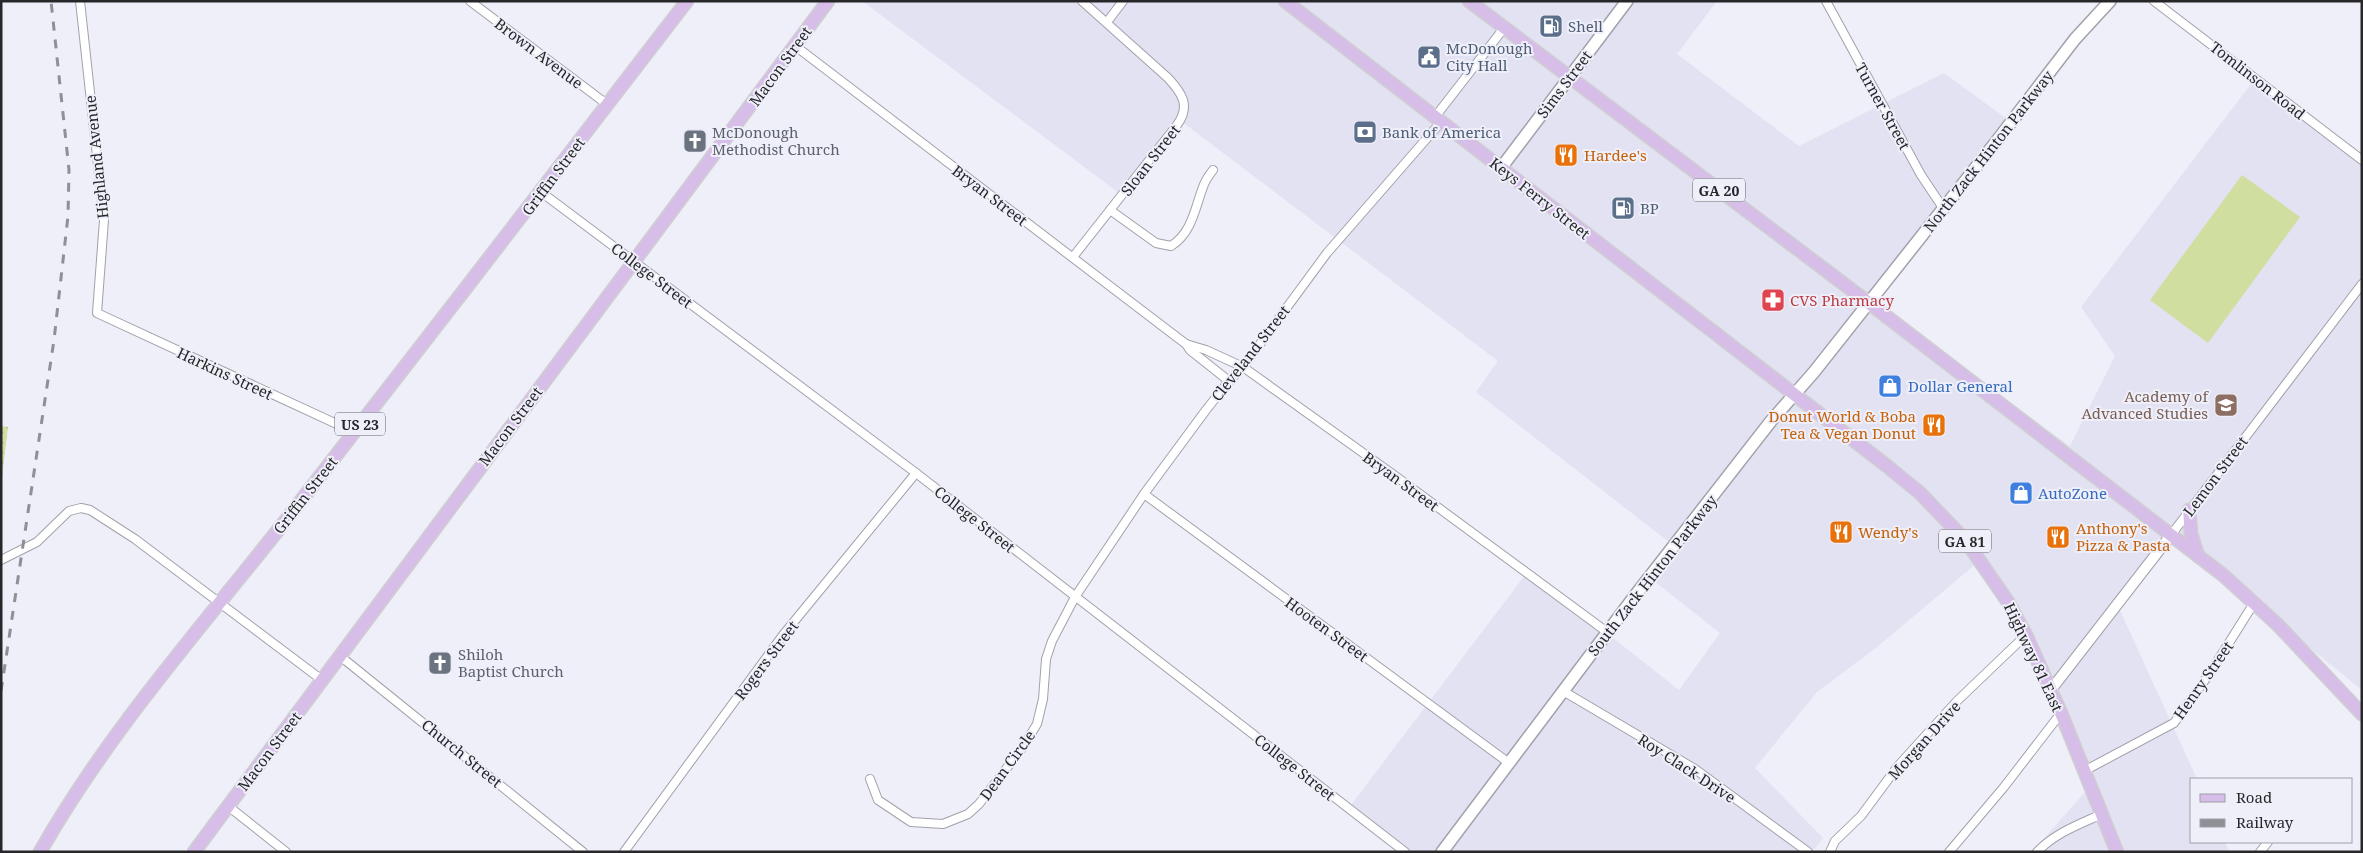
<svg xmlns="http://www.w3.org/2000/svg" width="2363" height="853" font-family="'Noto Serif',serif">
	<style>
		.built { fill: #e2e2f3 }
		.park { fill: url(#park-dots) }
		.pitch { fill: #d0de9f }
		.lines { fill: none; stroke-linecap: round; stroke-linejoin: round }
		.minor-casing { stroke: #a1a1aa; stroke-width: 10 }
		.tertiary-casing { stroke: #a1a1aa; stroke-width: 12 }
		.secondary-casing { stroke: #a1a1aa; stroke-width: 14 }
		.primary-casing { stroke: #cfcfd0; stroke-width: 15 }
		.minor { stroke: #fff; stroke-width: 8 }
		.tertiary { stroke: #fff; stroke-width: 10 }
		.secondary { stroke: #fff; stroke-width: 11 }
		.primary { stroke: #d6bee8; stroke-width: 12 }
		.rail { stroke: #8f8f96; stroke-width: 3; stroke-dasharray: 9 9; stroke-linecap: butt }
		.labels { text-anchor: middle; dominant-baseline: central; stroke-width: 4; stroke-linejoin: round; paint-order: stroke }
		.shield { fill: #efeffa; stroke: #636368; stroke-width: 1 }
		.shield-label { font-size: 14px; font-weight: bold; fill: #27272a }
		.service-label { font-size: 15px; fill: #4e5e75; stroke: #efeffa; text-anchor: start }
		.street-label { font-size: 15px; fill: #27272a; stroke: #efeffa }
		.worship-label { font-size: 15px; fill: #5b616d; stroke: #efeffa; text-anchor: start }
		.food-label { font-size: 15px; fill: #c56008; stroke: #efeffa; text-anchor: start }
		.health-label { font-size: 15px; fill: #be3a42; stroke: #efeffa; text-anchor: start }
		.shop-label { font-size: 15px; fill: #366cbe; stroke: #efeffa; text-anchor: start }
		.education-label { font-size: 15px; fill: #785e54; stroke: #efeffa; text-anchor: end }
	</style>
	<defs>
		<pattern id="park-dots" width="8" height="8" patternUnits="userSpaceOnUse" patternTransform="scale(1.25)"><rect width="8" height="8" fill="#d0de9f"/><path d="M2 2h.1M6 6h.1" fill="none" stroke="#b3be89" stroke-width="1.8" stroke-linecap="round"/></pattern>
	</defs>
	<rect width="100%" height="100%" fill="#efeffa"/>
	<!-- built -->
	<polygon class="built" points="862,1 1717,1 1677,54 1799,146 1944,73 2011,122 1869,299 2070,446 2115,356 2081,307 2254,80 2362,160 2362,690 2169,534 2118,606 2197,779 2192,779 2192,842 2225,842 2230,852 2032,852 2093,783 2050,680 1977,563 1877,647 1817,692 1755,768 1823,838 1812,852 1407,852 1348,809 1528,571 1679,690 1720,633 1655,582 1678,549 1476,392 1498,361 1181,121 1123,196"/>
	<!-- park -->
	<polygon class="park" points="1,426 8,427 1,485"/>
	<!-- pitch -->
	<polygon class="pitch" points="2242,175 2300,217 2208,343 2150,300"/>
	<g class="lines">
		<!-- minor casing -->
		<g class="minor-casing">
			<g id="minor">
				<polyline points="80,1 104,220 97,313 354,432"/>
				<polyline points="470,1 608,105"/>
				<polyline points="1826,1 1921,175 1943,208"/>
				<polyline points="2154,1 2362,160"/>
				<polyline points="1107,22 1123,1"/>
				<polyline points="794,45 1178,338 1186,344 1206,350 1243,367 1394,475 1607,632"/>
				<polyline points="1435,117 1504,28"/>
				<polyline points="541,192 916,473 1405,852"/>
				<path d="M1110,210L1156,243L1171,246C1192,233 1195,208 1203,187C1205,181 1209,175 1213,170"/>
				<path d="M1073,257L1177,125C1191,106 1182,93 1168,78L1082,1"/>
				<polyline points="1186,344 1190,350 1229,381"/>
				<polyline points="1144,494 1509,763"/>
				<polyline points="2171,535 2362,284"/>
				<polyline points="1,560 37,542 69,511 81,508 90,510 135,539 322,680"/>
				<polyline points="340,656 583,852"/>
				<polyline points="1563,691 1695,769 1808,852"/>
				<polyline points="2084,771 2174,723 2210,673 2254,603"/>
				<polyline points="870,779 878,800 911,822 943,824 968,814 979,804 1023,747 1037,724 1043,699 1046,659 1052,641 1075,597 1144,494 1206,410 1229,381 1243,367 1327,253 1441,122"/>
				<polyline points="228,806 286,852"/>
				<polyline points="624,852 783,635 916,473"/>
				<polyline points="1830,852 1835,841 1861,816 1898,766 1957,701 2026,635"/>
				<polyline points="1949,852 2004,787 2061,713"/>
				<path d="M2037,852C2055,833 2078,825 2102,814"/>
				<polyline points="2260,852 2268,842"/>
			</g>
		</g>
		<!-- tertiary casing -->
		<g class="tertiary-casing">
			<polyline id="tertiary" points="2050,691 2171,535"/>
		</g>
		<!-- secondary casing -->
		<g class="secondary-casing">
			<g id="secondary">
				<polyline points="1501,168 1627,1"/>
				<polyline points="1442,852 1637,593 1771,421 1814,372 1996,142 2075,39 2110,1"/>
			</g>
		</g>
		<!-- primary casing -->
		<g class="primary-casing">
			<g id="primary">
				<polyline points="1285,1 1887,466 1920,493 1966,541 2008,602 2026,635 2061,713 2117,852"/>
				<polyline points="1469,1 1869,303 2223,575 2278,625 2362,714"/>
				<polyline points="2189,510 2191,534 2198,556"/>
				<path d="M40,852C108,732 201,628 286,520C420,347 554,175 687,1"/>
				<polyline points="194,852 828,1"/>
			</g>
		</g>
		<!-- minor -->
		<use href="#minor" class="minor"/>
		<!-- tertiary -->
		<use href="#tertiary" class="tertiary"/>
		<!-- secondary -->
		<use href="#secondary" class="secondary"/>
		<!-- primary -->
		<use href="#primary" class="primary"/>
		<!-- rail -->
		<polyline class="rail" points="1,691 54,340 68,216 69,170 51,1"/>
	</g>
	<!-- icons -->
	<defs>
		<g id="fuel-square" transform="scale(1.25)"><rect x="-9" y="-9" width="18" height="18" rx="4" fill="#5c6f8a" stroke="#efeffa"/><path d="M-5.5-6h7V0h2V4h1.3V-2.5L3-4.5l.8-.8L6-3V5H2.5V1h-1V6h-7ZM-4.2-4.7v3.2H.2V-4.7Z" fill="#fff"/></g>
		<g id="civic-square" transform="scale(1.25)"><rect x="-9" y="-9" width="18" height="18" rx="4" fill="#5c6f8a" stroke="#efeffa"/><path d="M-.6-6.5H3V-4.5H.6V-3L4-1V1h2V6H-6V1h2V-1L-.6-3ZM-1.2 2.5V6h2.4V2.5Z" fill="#fff"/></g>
		<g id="bank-square" transform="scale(1.25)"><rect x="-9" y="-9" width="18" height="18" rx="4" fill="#5c6f8a" stroke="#efeffa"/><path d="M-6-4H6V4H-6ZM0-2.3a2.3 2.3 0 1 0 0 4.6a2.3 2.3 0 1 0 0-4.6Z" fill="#fff"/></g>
		<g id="church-square" transform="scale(1.25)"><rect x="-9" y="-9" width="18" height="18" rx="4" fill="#6b7280" stroke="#efeffa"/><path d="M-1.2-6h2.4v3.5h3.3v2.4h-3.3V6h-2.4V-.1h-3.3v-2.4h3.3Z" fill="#fff"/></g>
		<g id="restaurant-square" transform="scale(1.25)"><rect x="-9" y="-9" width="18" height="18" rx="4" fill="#e8710a" stroke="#efeffa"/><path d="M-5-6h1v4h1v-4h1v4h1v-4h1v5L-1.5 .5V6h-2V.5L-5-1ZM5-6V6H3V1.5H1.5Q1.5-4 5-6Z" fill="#fff"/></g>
		<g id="pharmacy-square" transform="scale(1.25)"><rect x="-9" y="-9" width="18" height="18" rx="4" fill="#e0444e" stroke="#efeffa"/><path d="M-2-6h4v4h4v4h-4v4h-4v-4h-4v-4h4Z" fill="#fff"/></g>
		<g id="shop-square" transform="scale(1.25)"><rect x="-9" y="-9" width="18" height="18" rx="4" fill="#3f7fe0" stroke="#efeffa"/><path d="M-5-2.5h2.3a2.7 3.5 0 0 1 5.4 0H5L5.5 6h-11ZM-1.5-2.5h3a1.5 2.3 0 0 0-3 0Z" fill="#fff"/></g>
		<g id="school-square" transform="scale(1.25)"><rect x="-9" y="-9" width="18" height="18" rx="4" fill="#8d6e63" stroke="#efeffa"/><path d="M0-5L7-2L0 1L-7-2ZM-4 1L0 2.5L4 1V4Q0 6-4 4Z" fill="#fff"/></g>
	</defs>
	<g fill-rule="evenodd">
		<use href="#fuel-square" x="1551" y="26"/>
		<use href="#civic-square" x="1429" y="57"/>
		<use href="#bank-square" x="1365" y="132"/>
		<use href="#church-square" x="695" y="141"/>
		<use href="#restaurant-square" x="1566" y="155"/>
		<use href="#fuel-square" x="1623" y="208"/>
		<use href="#pharmacy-square" x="1773" y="300"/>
		<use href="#shop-square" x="1890" y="386"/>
		<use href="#school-square" x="2226" y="405"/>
		<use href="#restaurant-square" x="1934" y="425"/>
		<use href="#shop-square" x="2021" y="493"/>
		<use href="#restaurant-square" x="1841" y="532"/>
		<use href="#restaurant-square" x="2058" y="537"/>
		<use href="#church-square" x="440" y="663"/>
	</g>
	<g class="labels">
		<!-- shield labels -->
		<g class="shield">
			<rect x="1693" y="178.5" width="52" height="23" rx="4"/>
			<rect x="335" y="412.5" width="50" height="23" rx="4"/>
			<rect x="1939" y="529.5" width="52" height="23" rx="4"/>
		</g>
		<g class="shield-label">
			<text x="1719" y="190">GA 20</text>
			<text x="360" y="424">US 23</text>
			<text x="1965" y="541">GA 81</text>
		</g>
		<!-- service labels -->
		<g class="service-label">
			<text x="1568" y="26">Shell</text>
			<text x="1446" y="48">McDonough<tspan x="1446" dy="17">City Hall</tspan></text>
			<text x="1382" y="132">Bank of America</text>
			<text x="1640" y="208">BP</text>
		</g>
		<!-- street labels -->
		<g class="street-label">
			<text transform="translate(539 53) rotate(37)">Brown Avenue</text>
			<text transform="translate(780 66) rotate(-54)">Macon Street</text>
			<text transform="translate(2258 80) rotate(38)">Tomlinson Road</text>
			<text transform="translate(1564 84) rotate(-53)">Sims Street</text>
			<text transform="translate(1883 106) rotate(61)">Turner Street</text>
			<text transform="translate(1988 151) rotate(-52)">North Zack Hinton Parkway</text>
			<text transform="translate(96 157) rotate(-96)">Highland Avenue</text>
			<text transform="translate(1150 160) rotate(-52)">Sloan Street</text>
			<text transform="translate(553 176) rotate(-53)">Griffin Street</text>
			<text transform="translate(990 195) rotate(37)">Bryan Street</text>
			<text transform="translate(1540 198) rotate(38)">Keys Ferry Street</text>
			<text transform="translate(652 275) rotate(37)">College Street</text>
			<text transform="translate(1250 353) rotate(-52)">Cleveland Street</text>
			<text transform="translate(225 373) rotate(25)">Harkins Street</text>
			<text transform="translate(510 426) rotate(-53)">Macon Street</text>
			<text transform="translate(2215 476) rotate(-53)">Lemon Street</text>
			<text transform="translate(1401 481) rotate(36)">Bryan Street</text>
			<text transform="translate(305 495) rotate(-52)">Griffin Street</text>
			<text transform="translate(975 519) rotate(38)">College Street</text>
			<text transform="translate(1652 575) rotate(-52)">South Zack Hinton Parkway</text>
			<text transform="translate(1327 629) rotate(36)">Hooten Street</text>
			<text transform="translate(2034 657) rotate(65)">Highway 81 East</text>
			<text transform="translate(766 660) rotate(-53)">Rogers Street</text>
			<text transform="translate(2203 680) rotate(-55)">Henry Street</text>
			<text transform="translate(1924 740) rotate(-48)">Morgan Drive</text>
			<text transform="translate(269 751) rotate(-53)">Macon Street</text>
			<text transform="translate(462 753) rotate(39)">Church Street</text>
			<text transform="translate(1007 765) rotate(-54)">Dean Circle</text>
			<text transform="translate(1295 767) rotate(38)">College Street</text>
			<text transform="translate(1687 768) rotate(33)">Roy Clack Drive</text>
		</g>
		<!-- worship labels -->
		<g class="worship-label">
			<text x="712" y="132">McDonough<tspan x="712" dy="17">Methodist Church</tspan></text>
			<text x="458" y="654">Shiloh<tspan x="458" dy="17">Baptist Church</tspan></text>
		</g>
		<!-- food labels -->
		<g class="food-label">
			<text x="1584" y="155">Hardee's</text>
			<text x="1916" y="416" text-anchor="end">Donut World &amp; Boba<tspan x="1916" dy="17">Tea &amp; Vegan Donut</tspan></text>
			<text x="2076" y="528">Anthony's<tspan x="2076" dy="17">Pizza &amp; Pasta</tspan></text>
			<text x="1858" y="532">Wendy's</text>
		</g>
		<!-- health labels -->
		<g class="health-label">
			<text x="1790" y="300">CVS Pharmacy</text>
		</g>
		<!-- shop labels -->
		<g class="shop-label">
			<text x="1908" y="386">Dollar General</text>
			<text x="2038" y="493">AutoZone</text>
		</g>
		<!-- education labels -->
		<g class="education-label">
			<text x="2208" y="396">Academy of<tspan x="2208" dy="17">Advanced Studies</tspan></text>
		</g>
	</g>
	<!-- border -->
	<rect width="2363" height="853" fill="none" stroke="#27272a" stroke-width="5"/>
	<!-- legend -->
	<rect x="2190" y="778" width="162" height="65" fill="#efeffa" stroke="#9f9fa7"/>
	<rect x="2200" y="794" width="25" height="8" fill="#d6bee8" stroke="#9f9fa7"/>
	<text x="2236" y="803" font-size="15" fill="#27272a">Road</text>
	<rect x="2200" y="819" width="25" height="8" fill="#8f8f96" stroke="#9f9fa7"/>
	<text x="2236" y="828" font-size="15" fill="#27272a">Railway</text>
</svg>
